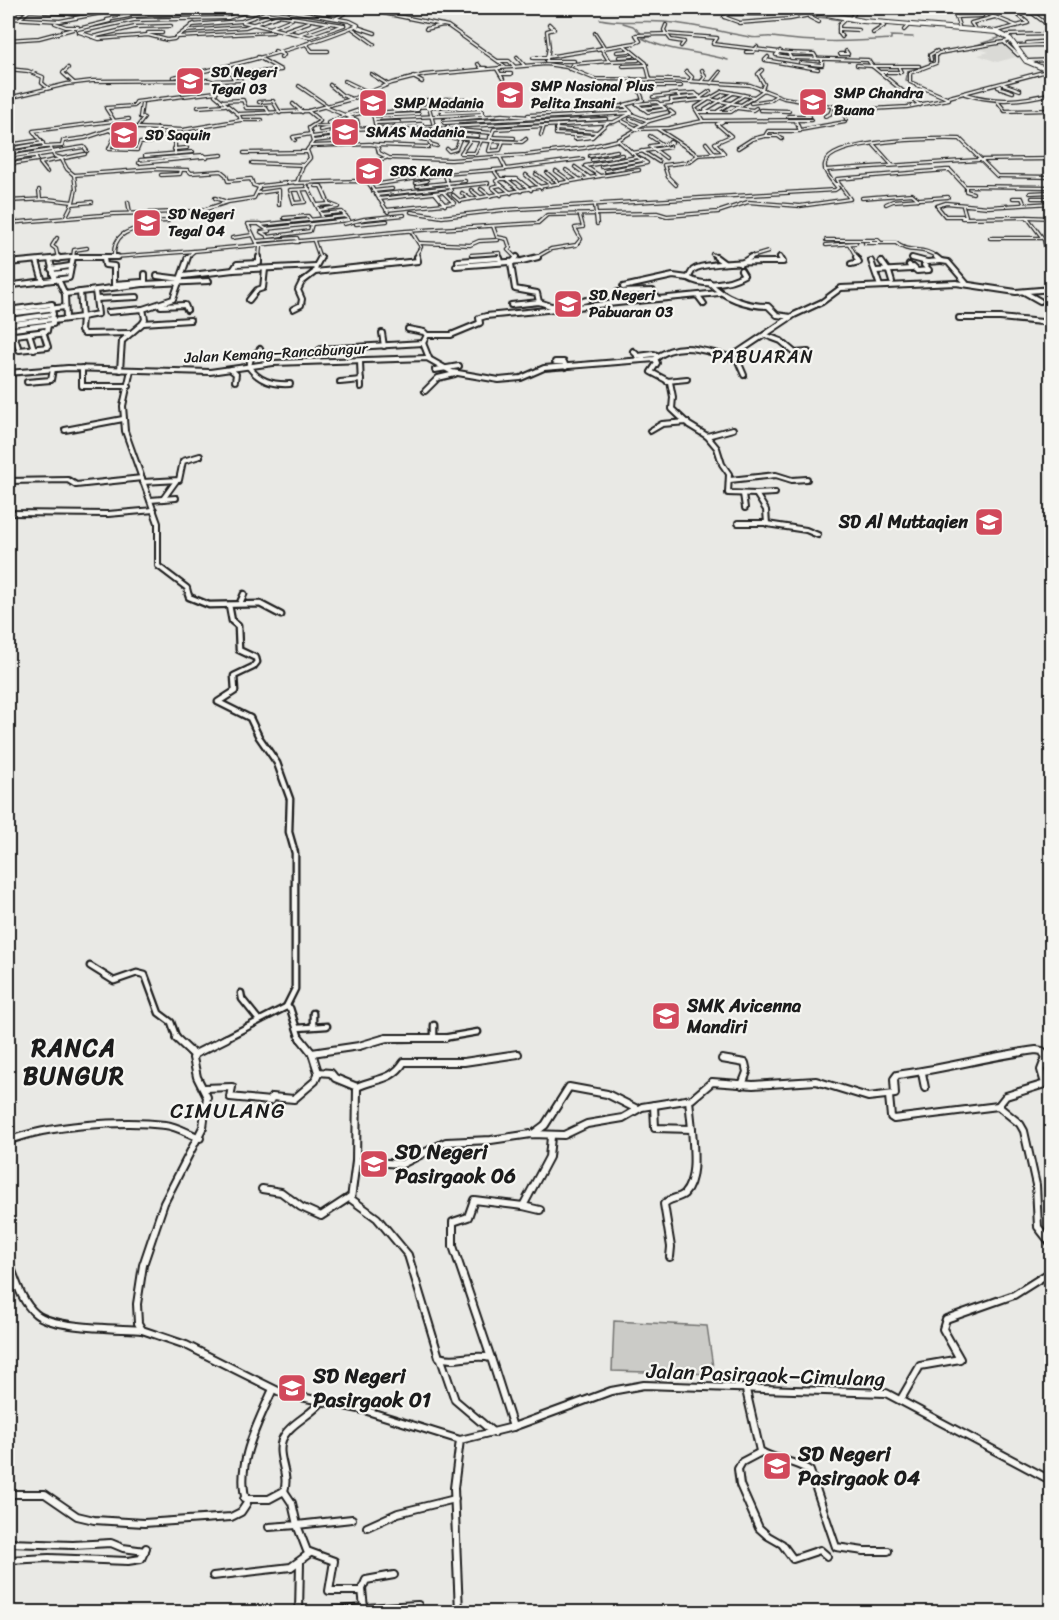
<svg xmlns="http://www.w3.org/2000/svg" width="1059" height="1620" font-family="Sriracha,sans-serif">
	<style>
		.built { fill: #dadad6 }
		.green { fill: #cbcbc7; stroke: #747472; stroke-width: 1.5 }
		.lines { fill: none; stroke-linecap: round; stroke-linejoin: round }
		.stream { stroke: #6d6d6c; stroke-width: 1.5 }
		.minor-far3-casing { stroke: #1c1c1c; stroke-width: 4.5 }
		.minor-far2-casing { stroke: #1c1c1c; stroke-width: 8 }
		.minor-far1-casing { stroke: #1c1c1c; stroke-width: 9 }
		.minor-casing { stroke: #1c1c1c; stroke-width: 10 }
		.highway-casing { stroke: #1c1c1c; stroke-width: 6 }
		.minor-far3 { stroke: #f6f6f2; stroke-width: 2 }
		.minor-far2 { stroke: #f6f6f2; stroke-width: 4 }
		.minor-far1 { stroke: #f6f6f2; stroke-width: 4.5 }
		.minor { stroke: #f6f6f2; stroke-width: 6 }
		.highway { stroke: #f6f6f2; stroke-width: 4 }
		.labels { text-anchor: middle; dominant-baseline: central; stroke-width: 4.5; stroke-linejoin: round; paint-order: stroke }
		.far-poi-label { font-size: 15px; font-weight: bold; fill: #1c1c1c; stroke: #f6f6f2; text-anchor: start }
		.far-street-label { font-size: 15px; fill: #1c1c1c; stroke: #f6f6f2 }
		.far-quarter-label { font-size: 18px; letter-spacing: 1.5px; fill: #1c1c1c; stroke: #f6f6f2 }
		.poi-label { font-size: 18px; font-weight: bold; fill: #1c1c1c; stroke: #f6f6f2; text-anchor: end }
		.quarter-label { font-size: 21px; letter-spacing: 1.5px; fill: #1c1c1c; stroke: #f6f6f2 }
		.near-poi-label { font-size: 21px; font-weight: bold; fill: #1c1c1c; stroke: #f6f6f2; text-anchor: start }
		.near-street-label { font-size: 21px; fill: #1c1c1c; stroke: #f6f6f2 }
		.district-label { font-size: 24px; font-weight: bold; letter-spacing: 1.5px; fill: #1c1c1c; stroke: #f6f6f2 }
	</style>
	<rect width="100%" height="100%" fill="#e9e9e5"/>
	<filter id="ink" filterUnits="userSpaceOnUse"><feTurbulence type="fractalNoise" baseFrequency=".0167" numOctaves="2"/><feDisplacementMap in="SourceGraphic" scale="12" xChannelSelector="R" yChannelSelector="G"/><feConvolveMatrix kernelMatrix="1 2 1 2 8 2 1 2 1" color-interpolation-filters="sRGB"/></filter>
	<g filter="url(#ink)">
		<!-- built -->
		<polygon class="built" points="1001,43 1016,57 997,62 978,55 989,52 976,48"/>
		<!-- green -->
		<polygon class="green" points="614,1321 707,1326 714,1374 612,1371"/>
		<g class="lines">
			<!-- stream -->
			<g class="stream">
				<polyline points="782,8 805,15"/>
				<polyline points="810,16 865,23"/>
				<path d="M600,19C622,24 642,20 664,22C693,24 721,32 750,37C757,39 765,36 772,37C813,43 850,42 891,39V36L913,37"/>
				<polyline points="623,23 633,26 642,34"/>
				<path d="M647,36L650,37L642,38C668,52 700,51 728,60"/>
				<polyline points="970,47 999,38 998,35"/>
				<polyline points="937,95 906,80 908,71 932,63 934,55 939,52"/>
			</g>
			<!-- minor-far3 casing -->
			<g class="minor-far3-casing">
				<g id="minor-far3">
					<polyline points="358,8 448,26 506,67"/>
					<polyline points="845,8 854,14 850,19"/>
					<polyline points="953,8 956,17"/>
					<polyline points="1021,8 1022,12 1032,13 1052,28"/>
					<polyline points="1044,8 1052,15"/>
					<polyline points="122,9 144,8"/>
					<polyline points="8,10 29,11 33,8"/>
					<polyline points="1031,11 1046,11"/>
					<polyline points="226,13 245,8"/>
					<polyline points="217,15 229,14 224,16"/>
					<polyline points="129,16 204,13 198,11"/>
					<polyline points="724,17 728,14 764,14 782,8"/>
					<polyline points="724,17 738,22"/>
					<polyline points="809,17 819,22"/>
					<polyline points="995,17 1017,26"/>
					<polyline points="8,18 60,21 122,9 96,8"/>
					<polyline points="20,18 29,11 81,14"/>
					<polyline points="336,18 353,8"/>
					<polyline points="107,20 129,16 122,9"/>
					<polyline points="243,22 310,37 344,25"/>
					<polyline points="55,23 66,27 78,27"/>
					<polyline points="739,23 790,19 820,13"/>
					<polyline points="192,25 242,21 265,13 344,25"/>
					<polyline points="666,25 664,30 666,34"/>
					<polyline points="959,26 956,17 982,16 981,13"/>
					<polyline points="357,27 375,33"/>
					<polyline points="974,27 971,23 995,17 990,15"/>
					<polyline points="270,28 292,19"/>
					<polyline points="78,29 110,21"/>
					<polyline points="353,29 374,44"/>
					<polyline points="426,29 443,25"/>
					<polyline points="839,29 859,30"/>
					<polyline points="286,30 309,22"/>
					<polyline points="904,30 910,24"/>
					<polyline points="185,31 245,27 278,16"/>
					<polyline points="997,31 1028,23 1012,10 1021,8"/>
					<polyline points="79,32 134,20 228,18 253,9"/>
					<polyline points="79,32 99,39 148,35 167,40 174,39 194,24"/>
					<polyline points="148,33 162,33"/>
					<polyline points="595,33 604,47"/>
					<polyline points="873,33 884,26 879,23"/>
					<polyline points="299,34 327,24"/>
					<polyline points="1008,35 1052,34"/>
					<polyline points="668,36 671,40 684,42 681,46"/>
					<polyline points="92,37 135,27 171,26"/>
					<polyline points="177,37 273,32"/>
					<polyline points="842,37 839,33 839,25 845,19"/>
					<polyline points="8,40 39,38 73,29"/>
					<polyline points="1004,42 1018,55"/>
					<polyline points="1027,43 1052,41"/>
					<polyline points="306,44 312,51 328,51"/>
					<polyline points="624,45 646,63 650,79"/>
					<polyline points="1015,46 1043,45 1052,51"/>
					<polyline points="275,51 284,55 281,57"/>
					<polyline points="780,51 776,55 788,57"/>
					<polyline points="617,52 629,51"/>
					<polyline points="746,52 753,52 757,47"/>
					<polyline points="788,53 814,54 817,59"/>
					<polyline points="840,54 848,54 846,51"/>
					<polyline points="517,57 524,65"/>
					<polyline points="547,57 635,43 640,41 636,35 666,34 717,38 713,44 788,53 791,58 868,60 872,66"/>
					<polyline points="619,57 633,56"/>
					<polyline points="768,57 765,60 818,69"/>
					<polyline points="533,58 547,58"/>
					<polyline points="547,59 549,47 547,31 554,29 549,24"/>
					<polyline points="931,60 930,55 937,51"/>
					<polyline points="498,61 509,61 514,66"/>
					<polyline points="546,61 574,61"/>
					<polyline points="609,61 638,60"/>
					<polyline points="1028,61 1052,60"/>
					<polyline points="800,63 822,65 822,59"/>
					<polyline points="478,64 481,68 486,68"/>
					<polyline points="857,65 872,66"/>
					<polyline points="623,66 647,65"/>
					<polyline points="919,66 872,66 920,105"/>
					<polyline points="68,68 63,73 74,83"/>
					<polyline points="8,69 28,71 43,77 42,83 48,88"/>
					<polyline points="497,69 503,79"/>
					<polyline points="569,69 573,64 609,61 601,48"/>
					<polyline points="762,70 758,74 764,84 762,89"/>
					<polyline points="686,71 692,77 690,81"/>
					<polyline points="881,72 901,72 899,68"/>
					<polyline points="371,74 387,84"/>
					<polyline points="501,74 511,74"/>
					<path d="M173,77C236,66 298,49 358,25L350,21L273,8"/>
					<polyline points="413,77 422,82"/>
					<polyline points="234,80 232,74 281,70 258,57"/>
					<polyline points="216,81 241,80"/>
					<polyline points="345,81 368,92"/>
					<polyline points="701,82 705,77 702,70"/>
					<polyline points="711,83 720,72"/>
					<polyline points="1003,84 1020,90"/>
					<polyline points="330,85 342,95 352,99"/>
					<polyline points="299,86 328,106"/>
					<polyline points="638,86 681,86"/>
					<polyline points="1001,86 998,87 1013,92"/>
					<path d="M965,94C995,103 1022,101 1052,93"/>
					<polyline points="653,97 677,94"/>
					<polyline points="949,97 1047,71"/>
					<polyline points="8,98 67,84 92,81 209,80 220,84 215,95 238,114 308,111 352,99 392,83 424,75 546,64 566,67 595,79 671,80 750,85 784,98 854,110 907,107 949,99 910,82 910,73 936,63 936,55 939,53 1004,42 1008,41 1008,37"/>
					<polyline points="681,98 677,94 695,93 702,100"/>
					<polyline points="700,98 710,91"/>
					<polyline points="445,99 465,99 467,105"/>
					<polyline points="427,100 434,126"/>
					<polyline points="221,101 243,100 246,108 266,108 269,113"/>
					<polyline points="259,102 273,101 280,113"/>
					<polygon points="657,102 666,109 648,112 637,104"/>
					<polyline points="998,102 1005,111 1052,110"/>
					<polyline points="438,103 466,101"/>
					<polyline points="672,103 671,99 699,96"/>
					<polyline points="751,103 770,100 776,96"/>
					<polyline points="293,104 302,112"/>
					<polyline points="661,104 709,99 723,91 754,97 764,90"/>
					<polyline points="198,107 225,105"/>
					<polyline points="415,107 467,105"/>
					<polyline points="598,108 624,106"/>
					<polyline points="642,108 662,106"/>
					<polyline points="737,108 753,110 756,108"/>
					<polyline points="418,110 373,113 376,128 435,126"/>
					<polyline points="441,110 480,108 483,116"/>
					<polyline points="705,110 733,93"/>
					<polyline points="760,110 789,111"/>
					<polyline points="718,111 744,95"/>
					<polyline points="699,112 731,112 741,105"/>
					<polyline points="442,113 482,111"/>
					<polyline points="631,114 649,121 637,127"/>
					<polyline points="345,115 368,107"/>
					<polyline points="528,115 627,110"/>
					<polyline points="348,116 374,110"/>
					<polyline points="373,116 419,114"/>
					<polyline points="788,116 810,116"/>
					<polyline points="825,116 830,114 833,107"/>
					<polyline points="374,119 483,114"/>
					<polyline points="630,119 642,124"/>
					<polyline points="846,119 845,115 865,112"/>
					<polyline points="241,120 262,120"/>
					<polyline points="444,120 502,115 530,117"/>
					<polyline points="622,121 637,129"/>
					<polyline points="649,121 674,114 670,111"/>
					<polyline points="703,121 695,108 709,99 741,105 754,97"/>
					<polyline points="115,122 106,108 134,106 136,102 216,92"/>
					<polyline points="375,123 399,122"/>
					<polyline points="444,123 630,113"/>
					<polyline points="330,124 328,123 345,115"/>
					<polyline points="396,125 422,124"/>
					<polyline points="557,125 556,134 593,136"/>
					<polyline points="138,126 144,118 140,117 142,104"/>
					<polyline points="316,126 335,127 320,130"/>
					<polyline points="334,126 352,118"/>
					<polyline points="447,127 606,119"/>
					<polyline points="351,129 376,128"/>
					<polyline points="556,129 597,132"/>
					<polyline points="658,129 698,155 689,162 664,165 668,177 676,185"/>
					<polyline points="109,130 116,134 109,149 137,150 140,143 151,142 158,128"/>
					<polyline points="175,130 175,154"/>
					<polyline points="456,130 453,134 478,136"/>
					<polyline points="800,130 845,122"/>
					<polyline points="431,132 453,134"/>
					<polyline points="413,133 425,134"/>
					<polyline points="492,133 434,128 428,136 489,141 494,129 614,122 632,113 624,105 643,100 638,86 631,79"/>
					<polyline points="541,135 544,126"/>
					<polyline points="574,135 575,139 592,137 607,123"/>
					<polyline points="154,136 174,136"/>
					<polyline points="428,136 420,136 421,139 429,140 430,144 437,146"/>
					<polyline points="650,136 662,144"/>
					<polyline points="765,136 778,136 782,139"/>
					<polyline points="312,137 343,133 358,124 357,120 325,107"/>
					<polyline points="490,137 514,138"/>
					<polyline points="295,140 293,137 311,134"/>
					<polyline points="470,140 461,153 475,153 481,141"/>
					<polyline points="313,141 331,139 331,131"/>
					<polyline points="489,141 522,142 526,139"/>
					<polyline points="492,141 489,151 500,150 503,141"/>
					<polyline points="706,143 715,154"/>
					<polyline points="8,145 41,140"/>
					<polyline points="377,145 429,147"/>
					<polyline points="874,145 892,165"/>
					<polyline points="311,146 370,144 377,145 379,153 389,158 451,160 526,155 584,148 618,140 637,129 669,128 703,121 811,120"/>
					<polyline points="45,147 62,146 63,141 85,138 118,127 183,130 241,120 239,115"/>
					<polyline points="51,148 54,156 61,158 67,169 74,175 76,189 73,202"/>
					<polyline points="738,148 752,139 765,136 768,131 800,131 796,121"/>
					<polyline points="8,149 43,143"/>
					<polyline points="174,149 187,148"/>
					<polyline points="447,149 449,151 456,149 460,139"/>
					<polyline points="642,151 659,162"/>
					<polyline points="52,152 84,147 87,151"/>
					<polyline points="8,153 45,147 33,131 129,119"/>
					<polyline points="244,153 307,152"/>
					<polyline points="632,153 670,147"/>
					<polyline points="698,155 724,153 715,143 731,136 717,124 722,122"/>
					<polyline points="145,156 193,152"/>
					<polyline points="590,156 617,151"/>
					<polyline points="8,157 51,150"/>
					<polyline points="666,158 650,146 672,143 670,142"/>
					<polyline points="8,160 52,153"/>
					<polyline points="140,160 204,155 207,158"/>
					<polyline points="592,160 622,155"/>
					<polyline points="8,161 11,164 37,160 35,156"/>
					<polyline points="371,162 386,158"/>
					<polyline points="139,163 222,155"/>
					<polyline points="252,163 304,165"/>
					<polyline points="575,167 589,177"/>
					<polyline points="601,167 643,160"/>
					<polyline points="506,169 583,159"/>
					<polyline points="566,170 579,179"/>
					<polyline points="825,170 979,160 1052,159"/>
					<polyline points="556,171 570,181"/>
					<polyline points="606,171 647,163 637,157"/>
					<polyline points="47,172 40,163 85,154"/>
					<polyline points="495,172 500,179 517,179 531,190"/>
					<polyline points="547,173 560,184"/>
					<polyline points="536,174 551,185"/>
					<polyline points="74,175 154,169 188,170 191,173 221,171 226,175 228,181 251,179 253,185 259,187"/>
					<polyline points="161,175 180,174 181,170"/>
					<polyline points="526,175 541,188"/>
					<polyline points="600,176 639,170"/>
					<polyline points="500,179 496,181 511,193"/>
					<polyline points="506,179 521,191"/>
					<polyline points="368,182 388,212"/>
					<polyline points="295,183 357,181 379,184 444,174 506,169 500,157"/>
					<polyline points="416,183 427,181"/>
					<polyline points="306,184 322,216"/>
					<polyline points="501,185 492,187 501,195"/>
					<polyline points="316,186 321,186 329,204"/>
					<polyline points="417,186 465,181"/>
					<polyline points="966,187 966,191 973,193"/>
					<polyline points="481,189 490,196"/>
					<polyline points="39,190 40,199"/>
					<polyline points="300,190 305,202 294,203 290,190 309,189"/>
					<polyline points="471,190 480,197"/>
					<polyline points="373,191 392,189"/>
					<polyline points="258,193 279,190 279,205"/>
					<polyline points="435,193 445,205"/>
					<polyline points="462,193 470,199"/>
					<polyline points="1030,193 1052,192"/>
					<polyline points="376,195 488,183"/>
					<polyline points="453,195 460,201 600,176 585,166 637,157 618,140"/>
					<polyline points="215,198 227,202"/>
					<polyline points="862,198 912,194 918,199"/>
					<polyline points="1013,198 1022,198 1024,203"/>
					<polyline points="1032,198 1052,198"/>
					<polyline points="379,199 451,191 445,176"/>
					<polyline points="8,201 47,199 73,202 65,218"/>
					<polyline points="128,202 130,213"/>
					<polyline points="72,204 92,202"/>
					<polyline points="886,204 893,201 948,197"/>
					<polyline points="317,205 330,204 338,207 319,210"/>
					<polyline points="595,205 597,224"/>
					<polyline points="963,206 966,216 945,216 937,206 946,203 988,207 1052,203"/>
					<polyline points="386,210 454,203 443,192"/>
					<path d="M411,212L442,217L503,210L835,190L838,188C833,182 823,172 825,164C830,139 938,138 960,139L997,176L1052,177"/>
					<polyline points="321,214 342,212 349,220 266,229 260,225 346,216"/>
					<polyline points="1027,217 1052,218"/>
					<polyline points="284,218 308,216 311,220"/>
					<polyline points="962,218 1027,217 1044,240 1047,252"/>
					<polyline points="149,222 168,221"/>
					<polyline points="8,223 114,214 150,213"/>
					<polyline points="261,224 248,224 258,245 262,245"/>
					<polyline points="344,224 364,219 404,215"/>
					<polyline points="356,224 387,221"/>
					<polyline points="493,226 497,237 507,239 510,248 508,250 516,258"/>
					<polyline points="411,231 421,247 417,253 418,258"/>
					<polyline points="268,236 261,232 269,231"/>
					<polyline points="268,237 310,231 312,224"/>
					<polyline points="57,238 52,246 56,249 58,258"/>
					<polyline points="232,238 253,235"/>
					<polyline points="990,238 1041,238"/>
					<path d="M826,240H878L881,243H896C909,255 923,245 938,258"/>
					<polyline points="257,241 297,238 298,242 295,242"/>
					<polyline points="314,241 320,258"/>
					<polyline points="419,243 470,245 479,241 498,240"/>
					<polyline points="865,243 881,243"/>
					<polyline points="849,244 857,258"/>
					<polyline points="826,245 856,243"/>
					<polyline points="194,251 406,231 538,223 547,215 657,213 667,216 718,212 748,202 800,206 850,199 840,185 835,184 839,184 837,179 946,170 950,170 965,186 1052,187"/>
					<polyline points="712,254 718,258"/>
					<polyline points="471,255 500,253 500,258"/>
					<polyline points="60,258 114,257"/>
					<polyline points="73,258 74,250 87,248"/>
					<path d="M186,258L194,251L114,257C113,235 126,231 145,226L150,213L200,211L228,202L254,198L260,186L297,182L303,166L310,158L307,150L313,142L309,128L320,121L308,111"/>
					<polyline points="259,258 260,246"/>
					<polyline points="498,258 500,258"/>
					<polyline points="535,258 551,249 576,245 581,239 575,228 583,227 580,216"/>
					<polyline points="748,258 768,252"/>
				</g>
			</g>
			<!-- minor-far2 casing -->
			<g class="minor-far2-casing">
				<g id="minor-far2">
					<polyline points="58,257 58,259"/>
					<polyline points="114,257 117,257"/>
					<polyline points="517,257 511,264 515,289 537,293 539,302"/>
					<polyline points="716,257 724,263"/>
					<polyline points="936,257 941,261 948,262 966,283"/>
					<polyline points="104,258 105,265 114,266 114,284 142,282"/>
					<polyline points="912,258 927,262 941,261"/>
					<polyline points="50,260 55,280"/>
					<polyline points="37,261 43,282"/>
					<polyline points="458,261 500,258 501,262"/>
					<polyline points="871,261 880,286"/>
					<polyline points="881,261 889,272 892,282"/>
					<polyline points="8,263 72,257 114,257"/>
					<polyline points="740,264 751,257"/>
					<polyline points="851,264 859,262 856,257"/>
					<polyline points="316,266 321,257"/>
					<polyline points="456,266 522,261 538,257"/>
					<polyline points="913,267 917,271 929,270 924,265"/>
					<polyline points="51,269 70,266"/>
					<polyline points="233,270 237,264 259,263 259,257"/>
					<path d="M741,270L744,275C728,284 704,287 688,278C689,277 692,271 693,270C704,261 766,262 783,262L780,257"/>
					<polyline points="876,271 912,269 909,265"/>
					<polyline points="315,272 418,261 417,257"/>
					<polyline points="53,274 70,272"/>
					<polyline points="145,274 145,284"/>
					<polyline points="157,276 181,279"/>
					<polyline points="183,276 233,270 316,266 315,272 302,282 298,290 302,299 301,305 293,309"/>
					<polyline points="58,279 65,294 66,319"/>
					<path d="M709,282C723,298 747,306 768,306L777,315L791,317"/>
					<polyline points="623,287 673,276 688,278"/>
					<polyline points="80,292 82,317 98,314 95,291"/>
					<polyline points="618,292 653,291 657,298"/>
					<polyline points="1024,292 1040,301"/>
					<polyline points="8,294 13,285 69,278 73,257"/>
					<polyline points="65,294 143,284 209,281"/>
					<polyline points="698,296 704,304"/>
					<polyline points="96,299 137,297"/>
					<polyline points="249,300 257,290 263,288 265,269"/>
					<polyline points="511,305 539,302 551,306 567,305 569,309"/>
					<polyline points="567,305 587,300"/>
					<polyline points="161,306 185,305 187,310"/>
					<polyline points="8,310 52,304 53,324 13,329"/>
					<polyline points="108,312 143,309"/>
					<polyline points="8,314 65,307"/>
					<polyline points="8,316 19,350 48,347 43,331"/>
					<polyline points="959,318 1000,318 1052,323"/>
					<polyline points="9,320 53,314"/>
					<polyline points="53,321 82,317 81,331 84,334 131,333"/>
					<polyline points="143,323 190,320"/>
					<polyline points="11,324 53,319"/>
					<polyline points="408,329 424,332 427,335"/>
					<polyline points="29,333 34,349"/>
					<polyline points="382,333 384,346"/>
					<polyline points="15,335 47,331 48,325"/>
					<polyline points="765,335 781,341 795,353 808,352"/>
					<polyline points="423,343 429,358"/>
					<polyline points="633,351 638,356 654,354 659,356"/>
					<polyline points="295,354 317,352 321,349 423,343 427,335 451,335 480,323 479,318 486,316 719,293"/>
					<polyline points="731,358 737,359 744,375"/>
					<polyline points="655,359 657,363 651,372 670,382 673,397 672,409 689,425 707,436 717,448 722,464 729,474 728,493 756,494 766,510 767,524 806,530 818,535"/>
					<polyline points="360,361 361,387"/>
					<polyline points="555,362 564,362 566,367"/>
					<path d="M248,366C259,381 272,385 290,384"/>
					<polyline points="249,366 251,358 260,349"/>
					<polyline points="82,368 82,386 129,386"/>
					<polyline points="120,370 122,341 143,323 145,319 143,309 173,299 188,257"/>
					<polyline points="131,370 123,406 125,431 158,523 158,566 187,588 189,596"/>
					<polyline points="231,370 236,374 235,381"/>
					<polyline points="435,370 459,366"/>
					<path d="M8,373L68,368L210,372L273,363L427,358L452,372L499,380L521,378L544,368L655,359C679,339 703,351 731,357L794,315L822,302L841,288L956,283L1016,292L1052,289"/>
					<polyline points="667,381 687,379"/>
					<polyline points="27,382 51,380 53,369"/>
					<polyline points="340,382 361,380"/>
					<polyline points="425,391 438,378 455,374"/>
					<polyline points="65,430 123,419"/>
					<polyline points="650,431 662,424 687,422"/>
					<polyline points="707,436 733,429"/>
					<polyline points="730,480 776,475 792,480 807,479"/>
					<polyline points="8,481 68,480 76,485 142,478"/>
					<polyline points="143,482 179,480 183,461 200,456"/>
					<polyline points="743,494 745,508"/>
					<polyline points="756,494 775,493"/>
					<polyline points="163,499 176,481"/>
					<polyline points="150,500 176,498"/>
					<polyline points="8,513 108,514 154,510"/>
					<polyline points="738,523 766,523"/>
				</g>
			</g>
			<!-- minor-far1 casing -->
			<g class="minor-far1-casing">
				<g id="minor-far1">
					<polyline points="188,594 189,597 209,605 260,604 281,615"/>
					<polyline points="240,603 244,594"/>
					<polyline points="229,605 232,621 238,626 239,650 256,658 257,662 253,667 234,676 235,691 218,702 250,718 259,737 277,763 290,799 289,832 295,853 295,989 286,1007"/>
					<polyline points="90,966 114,981 137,973 145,975 159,1013 171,1022 177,1039"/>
					<polyline points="241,993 242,999 258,1019"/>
					<polyline points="313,1013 313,1026"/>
					<polyline points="434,1025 434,1038"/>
					<polyline points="297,1028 327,1026"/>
					<polyline points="224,1039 286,1007 290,1008 300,1039"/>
					<polyline points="382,1039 443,1038 478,1032"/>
				</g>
			</g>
			<!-- minor casing -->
			<g class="minor-casing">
				<g id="minor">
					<polyline points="176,1038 194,1055"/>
					<polyline points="227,1038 195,1054 193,1058 197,1077 207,1097 203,1127 164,1203 143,1265 137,1304 138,1323 142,1330 186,1345 282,1393 364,1410 460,1440 513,1427 611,1391 644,1385 886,1393 1052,1481"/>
					<polyline points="300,1038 312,1053 318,1072 331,1073 335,1078 357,1087 356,1161"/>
					<polyline points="312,1053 359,1046 386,1038 445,1038"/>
					<polyline points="722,1059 745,1063 747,1072 742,1085"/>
					<polyline points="922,1073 925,1088"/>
					<path d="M357,1087C376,1078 392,1081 404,1062H464L518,1054"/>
					<polyline points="204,1088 232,1087 230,1097 270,1101 272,1097 294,1099 315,1081 319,1072"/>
					<polyline points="889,1096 891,1117 894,1119 998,1106"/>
					<polyline points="654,1105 655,1128 692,1129 689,1100"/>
					<polyline points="533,1134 545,1125 569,1087 607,1094 637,1109"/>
					<path d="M8,1141C48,1125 122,1120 165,1125C177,1126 189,1134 200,1138"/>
					<polyline points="262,1189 281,1192 301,1207 321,1216 350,1197"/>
					<polyline points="540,1210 523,1206 549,1157 551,1137"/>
					<path d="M670,1257L671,1247L664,1204C669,1198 678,1199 684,1194C698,1179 693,1147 692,1129"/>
					<path d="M8,1260C15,1277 21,1302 36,1314C55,1329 117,1328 142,1330"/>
					<polyline points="491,1358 453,1246 453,1222 468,1217 474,1200 523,1206"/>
					<polyline points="441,1359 455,1400 494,1433"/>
					<path d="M746,1390L760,1451C775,1461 795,1460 810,1471L836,1547L864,1551H888"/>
					<polyline points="901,1399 920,1366 960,1359 943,1329 946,1319 1014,1295 1052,1271"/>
					<path d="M513,1427L491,1358C473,1353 456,1363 439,1357L408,1255L377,1218L351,1199L356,1161L402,1164L446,1142L491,1140L531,1134L564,1135L587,1124L623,1118L642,1107L692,1099L712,1082L753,1085L816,1081L868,1097L895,1094L894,1079L897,1075C944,1069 989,1056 1036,1050L1042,1051L1046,1057L1041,1070L1045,1084L1006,1096L998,1106L1020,1124L1024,1131L1036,1185L1038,1227L1052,1245"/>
					<polyline points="761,1452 742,1462 738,1469 740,1485 759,1528 768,1536 782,1544 793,1559 820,1550 827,1556"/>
					<path d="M8,1494H45L77,1516L94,1520L144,1523L231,1517L241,1512L247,1503C234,1466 258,1423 273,1389"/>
					<path d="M244,1499H269L284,1491C290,1474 276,1457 282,1440C288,1424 312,1415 322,1401"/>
					<polyline points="352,1519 297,1525 307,1551 334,1561 329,1591 362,1591"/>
					<polyline points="269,1527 297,1525 292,1503 284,1491"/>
					<polyline points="367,1527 398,1513 455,1499"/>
					<polyline points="8,1543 73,1545 111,1543 123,1548 145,1551"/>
					<polyline points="8,1560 49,1558 128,1561 141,1559 146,1548"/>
					<polyline points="213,1576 291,1567 310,1553"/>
					<polyline points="299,1612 300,1562"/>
					<polyline points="318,1612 364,1608 362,1589 366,1580 394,1575"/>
					<polyline points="364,1612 364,1608 418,1605"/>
					<polyline points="459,1612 454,1488 460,1440"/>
				</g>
			</g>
			<!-- highway casing -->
			<g class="highway-casing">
				<polyline id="highway" points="796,8 863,21 997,32 1010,39 1026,61 1052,72"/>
			</g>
			<!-- minor-far3 -->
			<use href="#minor-far3" class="minor-far3"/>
			<!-- minor-far2 -->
			<use href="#minor-far2" class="minor-far2"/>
			<!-- minor-far1 -->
			<use href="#minor-far1" class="minor-far1"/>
			<!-- minor -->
			<use href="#minor" class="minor"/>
			<!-- highway -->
			<use href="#highway" class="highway"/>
		</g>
	</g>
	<!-- icons -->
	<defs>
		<g id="school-square" transform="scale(1.5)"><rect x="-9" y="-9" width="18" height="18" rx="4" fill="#d1495b" stroke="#f6f6f2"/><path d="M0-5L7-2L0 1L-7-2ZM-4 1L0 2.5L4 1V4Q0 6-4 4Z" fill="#fff"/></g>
	</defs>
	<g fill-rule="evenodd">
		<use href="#school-square" x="190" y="81"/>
		<use href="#school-square" x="510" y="95"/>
		<use href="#school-square" x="813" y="102"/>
		<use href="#school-square" x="373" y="103"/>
		<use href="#school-square" x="345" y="132"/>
		<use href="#school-square" x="124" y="135"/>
		<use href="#school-square" x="369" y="171"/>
		<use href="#school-square" x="147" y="223"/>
		<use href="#school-square" x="568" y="304"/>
		<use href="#school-square" x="989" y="522"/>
		<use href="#school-square" x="666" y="1016"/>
		<use href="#school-square" x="374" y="1164"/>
		<use href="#school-square" x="292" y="1388"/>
		<use href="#school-square" x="777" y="1466"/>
	</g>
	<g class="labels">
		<!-- far-poi labels -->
		<g class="far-poi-label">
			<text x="211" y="72">SD Negeri<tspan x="211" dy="17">Tegal 03</tspan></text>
			<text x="531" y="86">SMP Nasional Plus<tspan x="531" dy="17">Pelita Insani</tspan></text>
			<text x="834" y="93">SMP Chandra<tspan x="834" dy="17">Buana</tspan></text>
			<text x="394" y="103">SMP Madania</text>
			<text x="366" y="132">SMAS Madania</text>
			<text x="145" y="135">SD Saquin</text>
			<text x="390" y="171">SDS Kana</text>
			<text x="168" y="214">SD Negeri<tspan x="168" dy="17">Tegal 04</tspan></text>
			<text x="589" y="295">SD Negeri<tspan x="589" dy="17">Pabuaran 03</tspan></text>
		</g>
		<!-- far-street labels -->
		<g class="far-street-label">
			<text transform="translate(276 353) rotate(-3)">Jalan Kemang–Rancabungur</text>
		</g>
		<!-- far-quarter labels -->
		<g class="far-quarter-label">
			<text x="763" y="357">PABUARAN</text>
		</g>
		<!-- poi labels -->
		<g class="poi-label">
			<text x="968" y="522">SD Al Muttaqien</text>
			<text x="687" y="1006" text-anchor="start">SMK Avicenna<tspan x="687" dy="21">Mandiri</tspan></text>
		</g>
		<!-- quarter labels -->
		<g class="quarter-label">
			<text x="228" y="1111">CIMULANG</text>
		</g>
		<!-- near-poi labels -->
		<g class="near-poi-label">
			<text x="395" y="1152">SD Negeri<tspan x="395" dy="24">Pasirgaok 06</tspan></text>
			<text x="313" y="1376">SD Negeri<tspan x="313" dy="24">Pasirgaok 01</tspan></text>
			<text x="798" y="1454">SD Negeri<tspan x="798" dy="24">Pasirgaok 04</tspan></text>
		</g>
		<!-- near-street labels -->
		<g class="near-street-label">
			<text transform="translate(766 1375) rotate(2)">Jalan Pasirgaok–Cimulang</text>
		</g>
		<!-- district labels -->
		<g class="district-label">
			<text x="74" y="1048">RANCA<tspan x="74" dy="28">BUNGUR</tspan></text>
		</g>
	</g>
	<!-- margin -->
	<rect width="1059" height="1620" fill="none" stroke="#f6f6f2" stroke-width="30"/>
	<rect x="15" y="15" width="1029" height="1590" fill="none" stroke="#1c1c1c" stroke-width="2" filter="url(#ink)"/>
</svg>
